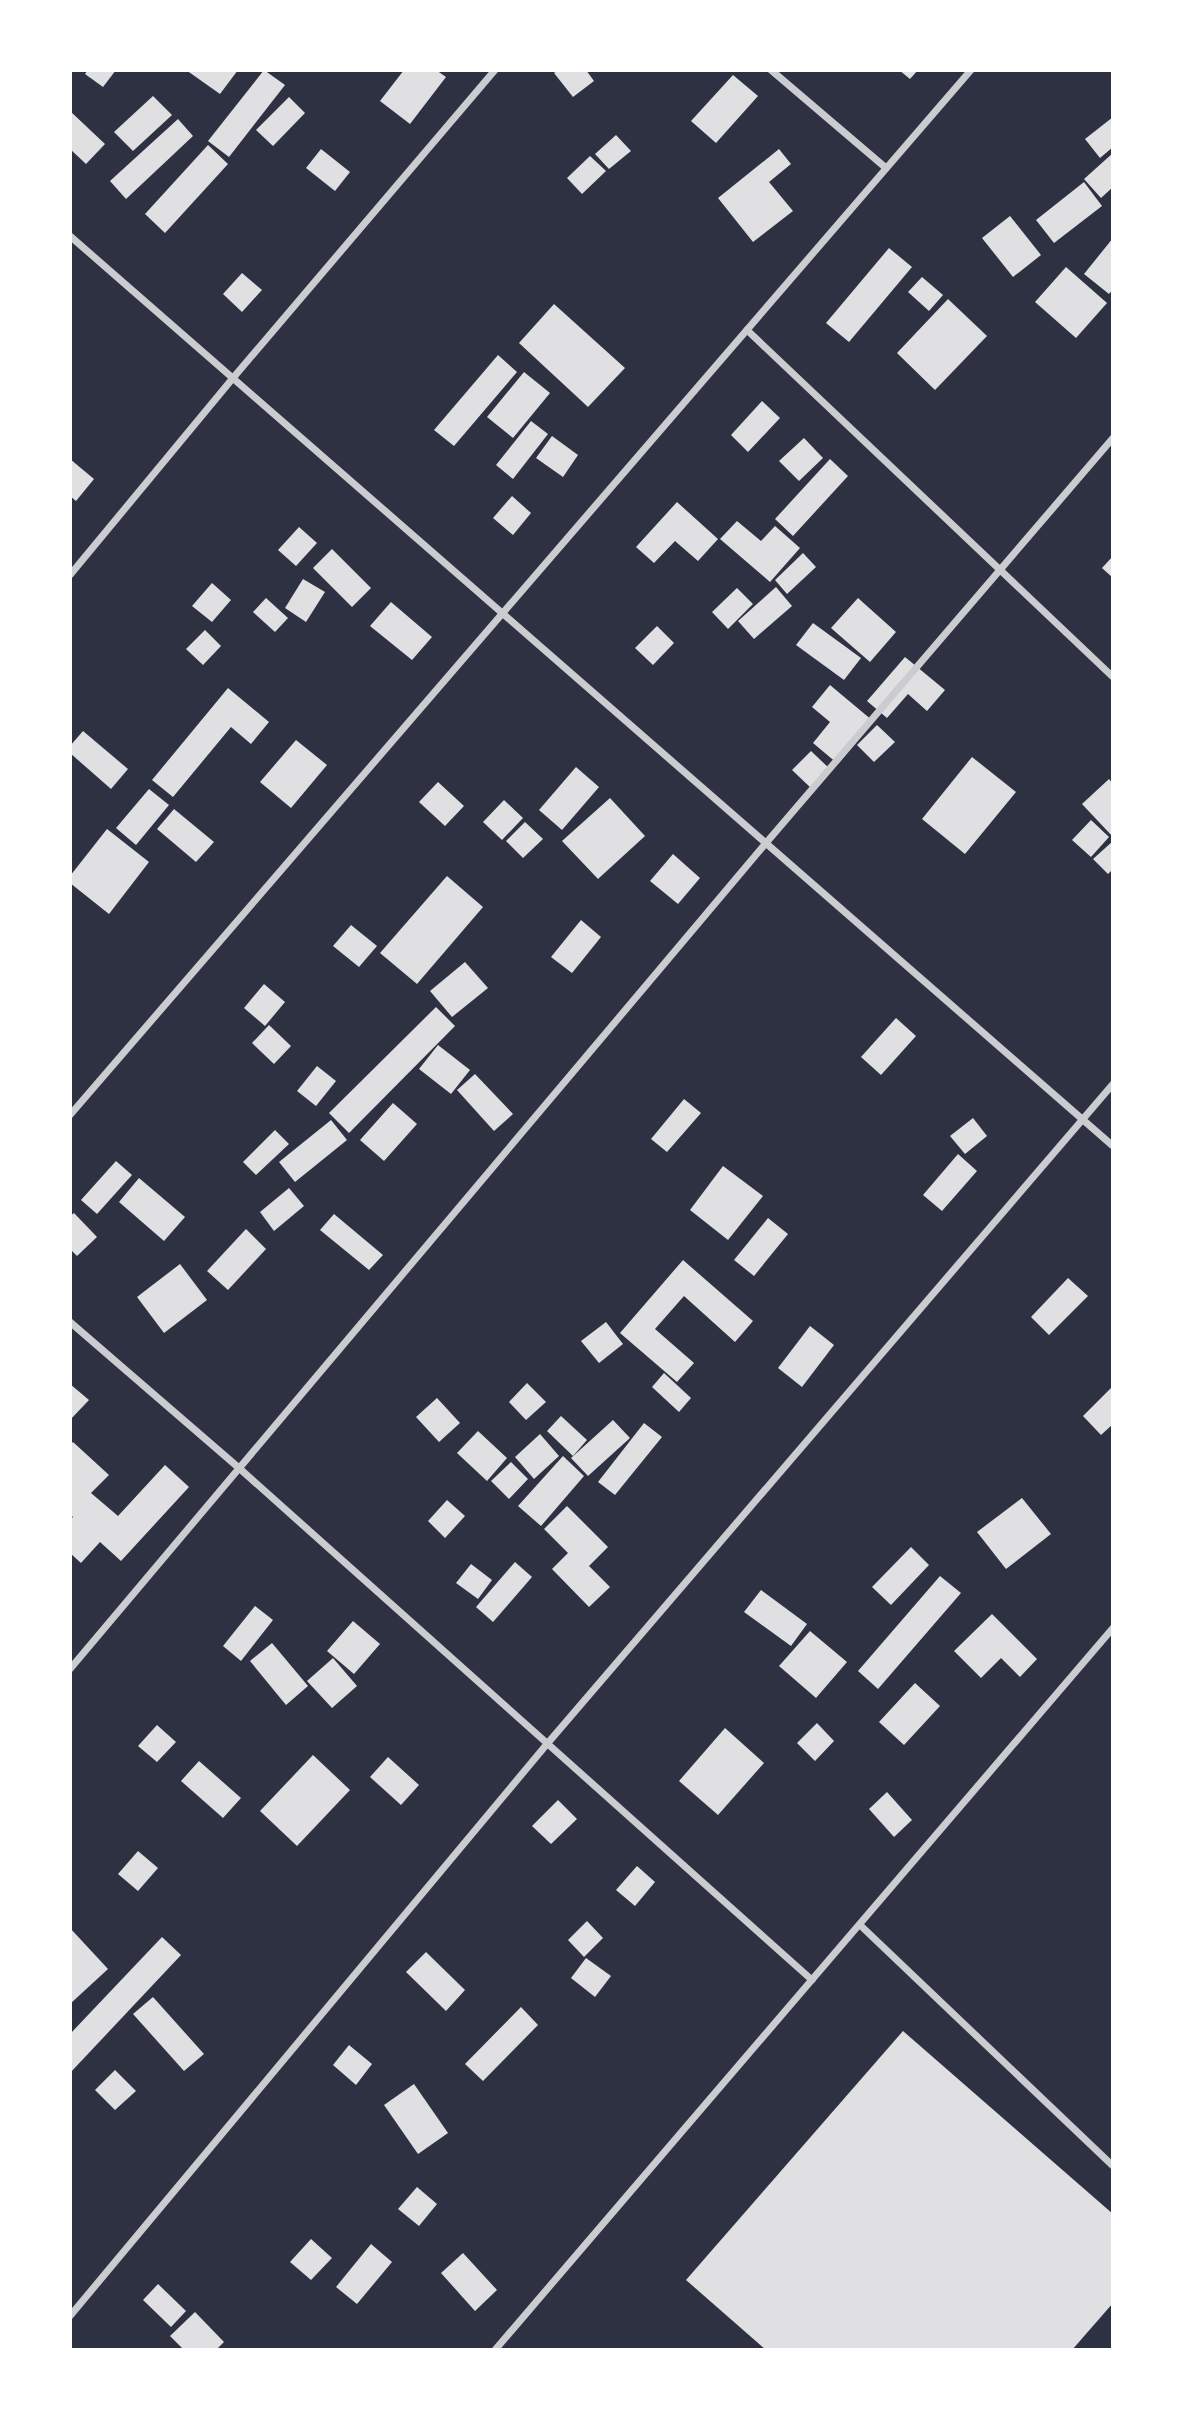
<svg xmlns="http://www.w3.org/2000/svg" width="1183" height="2420" font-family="'PT Serif',serif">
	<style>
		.building { fill: #e0e0e3 }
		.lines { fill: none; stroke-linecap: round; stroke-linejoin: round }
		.minor { stroke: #caccd0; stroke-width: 7 }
	</style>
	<rect width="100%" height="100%" fill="#2d3142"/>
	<!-- building -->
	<g class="building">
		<polygon points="88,70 116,70 103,87 85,74"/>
		<polygon points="186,70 238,70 220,94"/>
		<polygon points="264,70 285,85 229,157 208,141"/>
		<polygon points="404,70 436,70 446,77 410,124 380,101"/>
		<polygon points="558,70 586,70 594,81 573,97 554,73"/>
		<polygon points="899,70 918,70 910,79"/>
		<polygon points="733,75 758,96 716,143 691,121"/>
		<polygon points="153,96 172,115 133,151 114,132"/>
		<polygon points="289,97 305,113 273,146 256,130"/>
		<polygon points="70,111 105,144 86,164 70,149"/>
		<polygon points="1113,117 1113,147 1100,158 1085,139"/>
		<polygon points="178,119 193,136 126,199 110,181"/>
		<polygon points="616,135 631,151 609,169 595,154"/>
		<polygon points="208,145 228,164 165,233 145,214"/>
		<polygon points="321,149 350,172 335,191 306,168"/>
		<polygon points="779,149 791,164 769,182 793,211 753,242 718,198"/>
		<polygon points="1113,153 1113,187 1101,198 1084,179"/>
		<polygon points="590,156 606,171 582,194 567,178"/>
		<polygon points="1084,182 1102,206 1054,243 1036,220"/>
		<polygon points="1010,216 1041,255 1013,277 982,238"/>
		<polygon points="1113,238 1113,289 1109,294 1084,274"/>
		<polygon points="889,248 912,267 849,342 826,323"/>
		<polygon points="1066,267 1107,303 1076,338 1035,302"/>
		<polygon points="242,273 262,290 242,312 223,294"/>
		<polygon points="922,277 943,295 929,311 908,292"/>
		<polygon points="948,299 987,336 935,390 897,353"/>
		<polygon points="554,304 625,368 588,407 519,343"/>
		<polygon points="498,355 517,372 454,446 434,430"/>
		<polygon points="524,372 550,393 513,438 487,417"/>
		<polygon points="762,401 780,418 748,452 731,435"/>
		<polygon points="531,421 548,434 513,479 496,465"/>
		<polygon points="552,436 578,455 563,477 536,458"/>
		<polygon points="804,438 823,458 799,481 779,461"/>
		<polygon points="70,459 94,479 76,501 70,496"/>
		<polygon points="830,459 848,476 793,536 775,519"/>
		<polygon points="512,496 531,513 513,535 493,518"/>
		<polygon points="677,502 718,539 698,561 675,541 654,563 636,547"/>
		<polygon points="737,521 761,541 775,526 800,548 770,582 720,539"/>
		<polygon points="299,527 317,543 296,566 278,550"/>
		<polygon points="332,549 371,588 352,607 313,568"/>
		<polygon points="803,553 816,567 787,594 775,580"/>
		<polygon points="1113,556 1113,578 1102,568"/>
		<polygon points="303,579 325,592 306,622 285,608"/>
		<polygon points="212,583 231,600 212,622 192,606"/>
		<polygon points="776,587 792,606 754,639 738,621"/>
		<polygon points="737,588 753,604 728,629 712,612"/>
		<polygon points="266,598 288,618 275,632 253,612"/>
		<polygon points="858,598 896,632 870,662 831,628"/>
		<polygon points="391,602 432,637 412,660 370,626"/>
		<polygon points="813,623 861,658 844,680 796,645"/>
		<polygon points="657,626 674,643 653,665 635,648"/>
		<polygon points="205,630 221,646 203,665 186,649"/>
		<polygon points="905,657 945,690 927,711 908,694 887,718 867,701"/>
		<polygon points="830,685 873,721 838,764 813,743 830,722 812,707"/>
		<polygon points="228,688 269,722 251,744 231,727 173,797 152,780"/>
		<polygon points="877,725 895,742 874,762 857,745"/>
		<polygon points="83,731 128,769 111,789 70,753 70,746"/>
		<polygon points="296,740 327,765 291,808 260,782"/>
		<polygon points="811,751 831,770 812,789 792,770"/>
		<polygon points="972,757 1016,792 965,854 922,819"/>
		<polygon points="576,767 599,787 562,830 539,810"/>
		<polygon points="1109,779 1113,784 1113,837 1082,804"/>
		<polygon points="438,782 464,806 445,826 419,802"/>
		<polygon points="149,789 169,805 136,845 116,828"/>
		<polygon points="610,798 645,836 598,879 562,841"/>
		<polygon points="504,800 523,818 502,840 483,822"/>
		<polygon points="174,809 214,842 196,862 157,829"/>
		<polygon points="1091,820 1109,837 1091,857 1072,840"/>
		<polygon points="525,822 543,839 523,858 506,841"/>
		<polygon points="107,829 149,862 109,914 70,883 70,876"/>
		<polygon points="1113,841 1113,869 1108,874 1093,859"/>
		<polygon points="673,854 700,878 678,904 650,881"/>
		<polygon points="447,876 483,907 417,984 380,953"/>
		<polygon points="581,920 601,937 572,973 551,957"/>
		<polygon points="351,925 377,946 359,967 333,946"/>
		<polygon points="465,962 488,988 452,1017 430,991"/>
		<polygon points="264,984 285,1002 265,1026 244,1008"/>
		<polygon points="436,1007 455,1026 349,1133 329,1113"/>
		<polygon points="896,1018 916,1036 881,1075 861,1057"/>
		<polygon points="269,1025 291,1046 274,1064 252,1043"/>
		<polygon points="438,1045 470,1070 451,1094 419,1069"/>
		<polygon points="317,1066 336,1081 316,1106 297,1091"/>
		<polygon points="475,1074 513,1114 494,1131 457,1090"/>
		<polygon points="684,1099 701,1113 667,1152 651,1139"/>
		<polygon points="393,1103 417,1124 384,1161 360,1140"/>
		<polygon points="973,1118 987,1136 965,1154 950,1136"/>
		<polygon points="331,1120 347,1140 295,1182 279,1162"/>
		<polygon points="275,1130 289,1144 256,1175 243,1162"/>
		<polygon points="958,1154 977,1171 942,1211 923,1195"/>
		<polygon points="116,1161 132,1175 97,1214 81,1200"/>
		<polygon points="723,1166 763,1196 728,1240 690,1210"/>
		<polygon points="139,1178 185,1217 164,1241 119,1202"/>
		<polygon points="289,1188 304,1206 274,1231 260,1212"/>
		<polygon points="74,1213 97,1237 77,1256 70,1249 70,1216"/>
		<polygon points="334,1214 383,1255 369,1270 320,1230"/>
		<polygon points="768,1218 788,1234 754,1276 734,1260"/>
		<polygon points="246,1229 266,1249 228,1290 207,1271"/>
		<polygon points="683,1260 753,1321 735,1342 684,1296 655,1329 694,1363 677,1382 620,1333"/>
		<polygon points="180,1264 207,1300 164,1333 137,1297"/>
		<polygon points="1068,1278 1088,1296 1049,1335 1031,1317"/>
		<polygon points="606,1322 623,1344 599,1363 581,1341"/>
		<polygon points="810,1326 834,1345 802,1387 778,1368"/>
		<polygon points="664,1373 691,1398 679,1412 652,1387"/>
		<polygon points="527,1383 546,1402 526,1420 509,1402"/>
		<polygon points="70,1384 89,1400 70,1420"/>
		<polygon points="1113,1386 1113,1424 1101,1435 1083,1416"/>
		<polygon points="437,1398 460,1423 439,1442 416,1417"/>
		<polygon points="561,1416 587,1440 573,1456 547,1431"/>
		<polygon points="613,1420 630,1438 588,1476 571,1458"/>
		<polygon points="644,1423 662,1437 615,1495 598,1482"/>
		<polygon points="478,1431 507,1458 487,1481 457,1453"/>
		<polygon points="540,1434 559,1456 534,1479 515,1457"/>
		<polygon points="73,1442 109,1475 91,1493 118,1516 165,1465 189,1487 121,1561 100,1542 81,1563 70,1553 70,1520 73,1517 70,1514 70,1445"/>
		<polygon points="563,1456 584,1476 541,1526 518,1506"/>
		<polygon points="511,1462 528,1479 509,1499 491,1481"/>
		<polygon points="1022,1498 1051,1534 1006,1569 977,1532"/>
		<polygon points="447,1500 465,1516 445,1538 428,1521"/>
		<polygon points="567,1506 608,1547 589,1566 610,1587 589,1607 552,1569 568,1553 544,1529"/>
		<polygon points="911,1547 929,1565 891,1605 872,1587"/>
		<polygon points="515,1562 532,1577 493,1622 476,1607"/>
		<polygon points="471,1564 492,1580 478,1599 456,1583"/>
		<polygon points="940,1576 961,1593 878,1689 858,1671"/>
		<polygon points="761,1590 807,1624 791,1646 744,1612"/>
		<polygon points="255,1606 273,1620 241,1661 223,1646"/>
		<polygon points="992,1614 1037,1659 1020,1677 1001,1658 981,1678 954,1651"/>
		<polygon points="353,1621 380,1644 354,1674 327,1651"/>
		<polygon points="810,1631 847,1662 816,1698 779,1666"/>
		<polygon points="272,1643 308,1686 286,1705 250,1661"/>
		<polygon points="333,1658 357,1686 332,1708 307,1681"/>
		<polygon points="915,1683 940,1706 904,1745 879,1722"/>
		<polygon points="817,1723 834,1741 815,1761 797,1743"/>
		<polygon points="157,1725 176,1742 157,1762 138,1746"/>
		<polygon points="725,1728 764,1763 718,1815 679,1781"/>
		<polygon points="313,1755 350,1790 297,1846 260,1811"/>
		<polygon points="388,1757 419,1785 401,1805 370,1777"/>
		<polygon points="199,1761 241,1798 223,1818 181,1781"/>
		<polygon points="887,1792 912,1820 894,1837 869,1809"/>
		<polygon points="558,1800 577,1819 551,1844 532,1826"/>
		<polygon points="138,1851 158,1868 138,1891 118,1874"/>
		<polygon points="637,1866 655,1882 635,1906 616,1890"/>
		<polygon points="587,1921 603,1938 584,1957 568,1940"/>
		<polygon points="70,1928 108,1969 70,2004"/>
		<polygon points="162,1937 181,1955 70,2073 70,2034"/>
		<polygon points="426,1952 465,1990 446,2011 406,1972"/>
		<polygon points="586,1958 611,1976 595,1997 571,1978"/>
		<polygon points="153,1997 204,2054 184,2071 133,2014"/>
		<polygon points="521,2007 538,2025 483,2081 465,2064"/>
		<polygon points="903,2031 1113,2214 1113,2303 1072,2350 766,2350 686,2280"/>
		<polygon points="349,2045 372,2064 356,2085 333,2065"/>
		<polygon points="115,2070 136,2091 115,2110 95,2090"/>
		<polygon points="414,2084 448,2133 418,2154 384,2105"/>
		<polygon points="417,2187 437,2204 419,2226 398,2209"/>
		<polygon points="311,2239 332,2258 311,2280 290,2262"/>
		<polygon points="371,2244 392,2262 357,2304 336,2287"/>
		<polygon points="463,2253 497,2290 475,2311 441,2273"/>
		<polygon points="158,2284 186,2311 171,2327 143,2300"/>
		<polygon points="195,2312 224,2342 216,2350 184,2350 170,2336"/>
	</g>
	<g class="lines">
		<!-- minor -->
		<g class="minor">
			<polyline points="771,70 886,168"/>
			<polyline points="70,236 1113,1146"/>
			<polyline points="747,330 1113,677"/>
			<polyline points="70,575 233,378 495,70"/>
			<polyline points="70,1115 971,70"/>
			<polyline points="70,1322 239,1468 812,1980"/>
			<polyline points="70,1669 766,843 1113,438"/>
			<polyline points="860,1925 1113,2166"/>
			<polyline points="70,2316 547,1744 1113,1084"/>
			<polyline points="495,2350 1113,1628"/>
		</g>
	</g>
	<!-- border -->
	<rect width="1183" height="2420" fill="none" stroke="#ffffff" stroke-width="144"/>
</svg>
